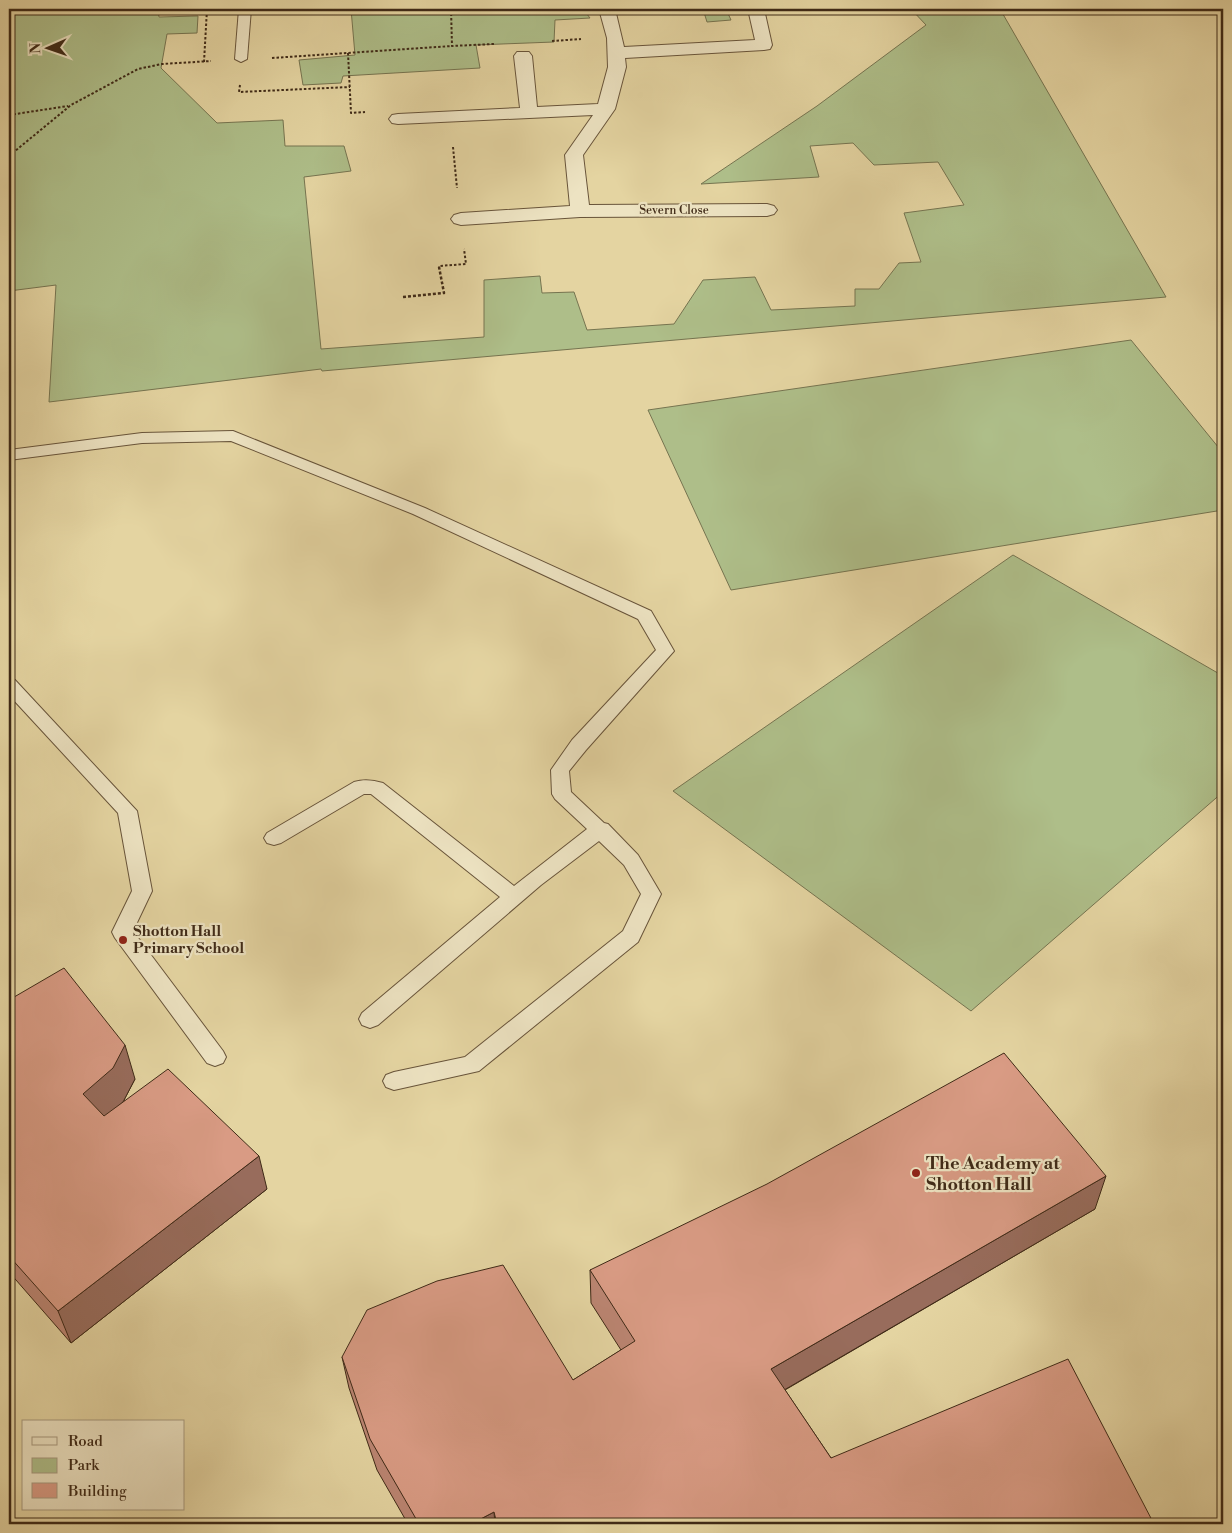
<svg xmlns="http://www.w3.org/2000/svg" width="1232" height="1533" font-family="'Libre Bodoni',serif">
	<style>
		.green { fill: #aebe89; stroke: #767450 }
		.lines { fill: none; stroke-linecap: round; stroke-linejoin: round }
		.lane-casing { stroke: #68543a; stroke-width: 2 }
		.street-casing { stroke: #68543a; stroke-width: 2 }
		.path-far1 { stroke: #3f2a17; stroke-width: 2; stroke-dasharray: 2.5 2; stroke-linecap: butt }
		.path { stroke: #3f2a17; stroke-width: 2.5; stroke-dasharray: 3 2; stroke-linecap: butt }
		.lane { fill: #ede3c2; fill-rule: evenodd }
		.street { fill: #ede3c2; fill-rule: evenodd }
		.wall { fill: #bb8572; stroke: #3f2a17 }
		.shaded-wall { fill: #986c5c; stroke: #3f2a17 }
		.building { fill: #d99b84; stroke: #3f2a17 }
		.poi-dot { fill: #8f2418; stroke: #ede3c2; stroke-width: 2 }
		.labels { text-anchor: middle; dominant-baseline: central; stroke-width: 4.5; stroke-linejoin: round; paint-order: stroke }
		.far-street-label { font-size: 12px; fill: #3f2a17; stroke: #ede3c2 }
		.poi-label { font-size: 15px; font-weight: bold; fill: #3f2a17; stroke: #ede3c2; text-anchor: start }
		.near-poi-label { font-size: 18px; font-weight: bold; fill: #3f2a17; stroke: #ede3c2; text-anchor: start }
	</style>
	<rect width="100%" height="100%" fill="#e4d4a1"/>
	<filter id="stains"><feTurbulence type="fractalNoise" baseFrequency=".004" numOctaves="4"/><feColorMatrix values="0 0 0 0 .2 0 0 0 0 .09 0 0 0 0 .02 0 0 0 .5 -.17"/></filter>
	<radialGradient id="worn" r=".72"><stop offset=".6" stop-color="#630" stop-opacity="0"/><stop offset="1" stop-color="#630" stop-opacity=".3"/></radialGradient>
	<!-- green -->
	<g class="green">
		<polygon points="9,9 158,9 159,17 198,16 197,33 167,34 161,68 217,123 283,120 285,146 344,146 351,171 304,177 321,349 484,337 484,280 540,276 542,293 574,292 587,330 674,324 703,280 755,277 771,310 855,306 855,289 879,289 899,263 921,262 904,213 964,205 938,162 874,165 853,143 810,146 819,177 701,184 817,106 926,25 911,9 1000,9 1166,297 322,371 321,369 49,402 56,285 9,291"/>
		<polygon points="351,9 583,9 590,18 555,20 554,42 476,45 480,68 343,76 341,83 303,85 299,60 355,55"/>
		<polygon points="703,9 726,9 731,20 707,22"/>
		<polygon points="1131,340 1223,453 1223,510 731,590 648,410"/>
		<polygon points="1013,555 1223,676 1223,792 971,1011 673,791"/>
	</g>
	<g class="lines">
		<!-- lane casing -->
		<g class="lane-casing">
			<g id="lane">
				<polygon points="239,9 251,9 247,59 241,62 235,59"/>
				<path d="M233,431L425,508L651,611L674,651L586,750L569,771L571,792L604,823L608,824L638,855L661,894L638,942L479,1071L394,1090L386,1087L383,1081L386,1075L394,1072L465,1057L623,931L641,894L624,865L599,841L541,885L378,1025L370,1028L362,1025L359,1019L362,1013L500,897L371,794H364L281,843L274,845L267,843L264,838L267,833L354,782C364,779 373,780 383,783L514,886L587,829L555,799L552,794L551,770L572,740L656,650L638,619L413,514L231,441L142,443L9,460V450L142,433Z"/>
				<polygon points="9,678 15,680 137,811 152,891 133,931 223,1051 226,1057 223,1063 215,1066 207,1063 115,938 112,932 132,891 118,813 9,695"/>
			</g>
		</g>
		<!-- street casing -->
		<g class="street-casing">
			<polygon id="street" points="599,9 615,9 624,47 755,40 748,9 764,9 772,45 770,49 764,50 625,58 626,67 615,109 583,155 589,205 767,204 774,206 777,210 774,214 767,216 580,217 461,225 454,223 451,219 454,215 461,213 570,206 565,155 593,115 398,124 392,123 389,119 392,115 398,114 520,108 514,56 517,52 529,52 532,56 537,107 598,104 608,67 607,38"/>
		</g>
		<!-- path-far1 -->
		<g class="path-far1">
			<polyline points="451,9 452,46 494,44"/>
			<polyline points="552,41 581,39"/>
			<polyline points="348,53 351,113 365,112"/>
			<polyline points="272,58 452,46"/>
			<polyline points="204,62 207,9"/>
			<polyline points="240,85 239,92 350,87"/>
			<polyline points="9,115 68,106"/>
			<polyline points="453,147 457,188"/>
			<polyline points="9,156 71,105 138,69 162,64 211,61"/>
			<polyline points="439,269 439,266 466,264 464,249"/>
		</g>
		<!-- path -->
		<polyline class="path" points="403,297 444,293 439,267"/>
		<!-- lane -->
		<use href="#lane" class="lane"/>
		<!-- street -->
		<use href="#street" class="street"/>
	</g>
	<!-- wall -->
	<g class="wall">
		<polygon points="9,1000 135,1079 124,1100 267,1189 71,1343 9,1272"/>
		<polygon points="1095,1209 785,1390 831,1458 1154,1524 408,1524 377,1470 349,1388 342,1357 573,1380 621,1350 591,1303 590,1270"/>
	</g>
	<!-- shaded-wall -->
	<g class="shaded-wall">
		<polygon points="125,1045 135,1079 123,1102 94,1128 83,1094"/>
		<polygon points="259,1156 267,1189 71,1343 58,1311"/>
		<polygon points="1106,1176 1095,1209 767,1400 771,1369"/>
		<polygon points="494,1512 495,1524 471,1524"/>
	</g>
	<!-- building -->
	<g class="building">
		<polygon points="64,968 125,1045 113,1068 83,1094 104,1116 168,1069 259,1156 58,1311 9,1256 9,1185 13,1182 9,1179 9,1000"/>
		<polygon points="1004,1053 1106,1176 771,1369 831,1458 1068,1359 1154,1524 497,1524 494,1512 471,1524 419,1524 370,1439 342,1357 367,1310 437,1281 503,1265 573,1380 635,1341 590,1270 767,1184"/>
	</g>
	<!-- markers -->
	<g class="poi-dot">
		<circle cx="123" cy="940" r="5"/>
		<circle cx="916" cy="1173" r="5"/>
	</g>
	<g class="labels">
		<!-- far-street labels -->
		<g class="far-street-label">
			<text x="674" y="210">Severn Close</text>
		</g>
		<!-- poi labels -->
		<g class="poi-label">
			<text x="133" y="931">Shotton Hall<tspan x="133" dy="17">Primary School</tspan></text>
		</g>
		<!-- near-poi labels -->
		<g class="near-poi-label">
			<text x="926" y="1163">The Academy at<tspan x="926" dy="21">Shotton Hall</tspan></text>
		</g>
	</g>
	<!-- margin -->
	<rect width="1232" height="1533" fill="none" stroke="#e4d4a1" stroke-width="30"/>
	<rect x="10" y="10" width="1212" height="1513" fill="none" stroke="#3f2a17" stroke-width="2.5"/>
	<rect x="15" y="15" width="1202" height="1503" fill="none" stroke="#3f2a17"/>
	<!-- legend -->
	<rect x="22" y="1420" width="162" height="90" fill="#ede3c2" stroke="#a7997e"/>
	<rect x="32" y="1437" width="25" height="8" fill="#ede3c2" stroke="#a7997e"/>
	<text x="68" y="1446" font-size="15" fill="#3f2a17">Road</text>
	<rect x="32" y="1458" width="25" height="15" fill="#aebe89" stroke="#a7997e"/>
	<text x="68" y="1470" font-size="15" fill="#3f2a17">Park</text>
	<rect x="32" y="1483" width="25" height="15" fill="#d99b84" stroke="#a7997e"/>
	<text x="68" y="1496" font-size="15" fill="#3f2a17">Building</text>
	<!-- north arrow -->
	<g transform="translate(48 48) rotate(268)" stroke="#ede3c2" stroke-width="4" paint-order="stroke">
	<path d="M0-4L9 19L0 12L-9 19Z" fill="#3f2a17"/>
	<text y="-8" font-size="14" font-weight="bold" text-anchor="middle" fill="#3f2a17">N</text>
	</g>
	<rect width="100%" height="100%" filter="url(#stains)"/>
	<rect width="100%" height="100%" fill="url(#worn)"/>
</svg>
